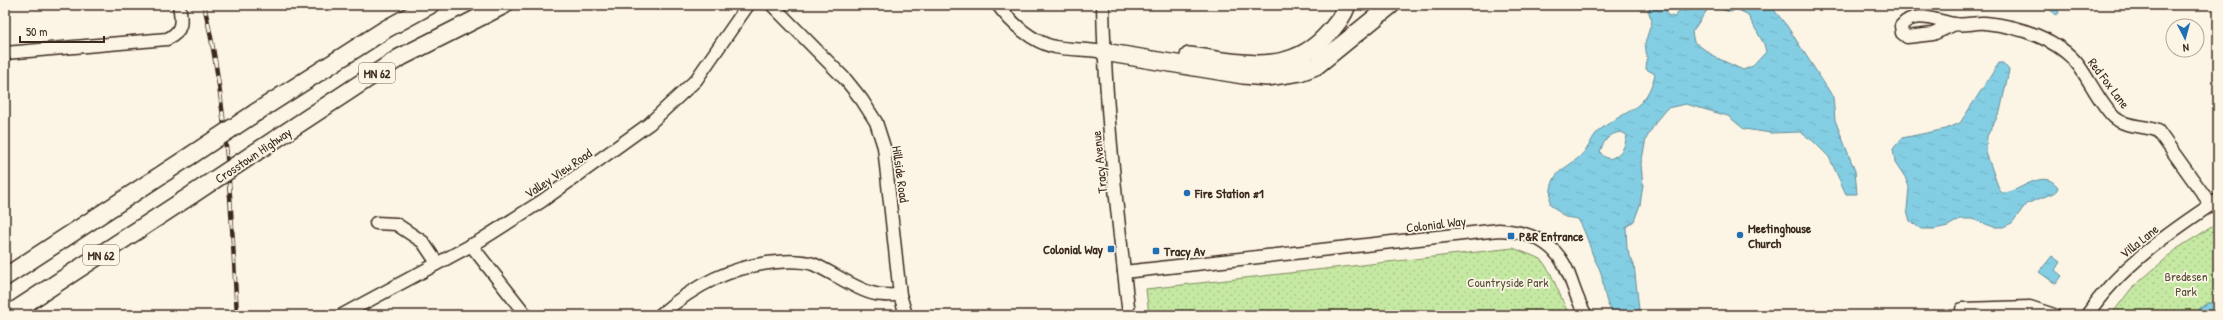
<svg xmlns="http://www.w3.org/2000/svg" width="2223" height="320" font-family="'Patrick Hand',sans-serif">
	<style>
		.park { fill: url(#park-dots); stroke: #808a60 }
		.water { fill: url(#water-ripples); stroke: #678c95; fill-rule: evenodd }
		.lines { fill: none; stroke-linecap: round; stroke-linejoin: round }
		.minor-casing { stroke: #3b2a1e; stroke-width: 15 }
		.highway-casing { stroke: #3b2a1e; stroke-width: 20 }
		.minor { stroke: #fcf5e5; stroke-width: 12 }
		.highway { stroke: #fcf5e5; stroke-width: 17 }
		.rail-casing { stroke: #3b2a1e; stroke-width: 4.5 }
		.rail { stroke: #fcf5e5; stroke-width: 3; stroke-dasharray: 9; stroke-linecap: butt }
		.highway-bridge-casing { stroke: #3b2a1e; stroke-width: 20; stroke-linecap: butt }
		.highway-bridge { stroke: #fcf5e5; stroke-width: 17 }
		.poi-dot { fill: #1f6fb2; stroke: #fcf5e5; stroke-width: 1.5 }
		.labels { text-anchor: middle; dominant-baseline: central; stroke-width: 3.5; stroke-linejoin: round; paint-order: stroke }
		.shield { fill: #fcf5e5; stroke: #75675a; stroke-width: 1 }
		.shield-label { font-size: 12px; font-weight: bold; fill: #3b2a1e }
		.street-label { font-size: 13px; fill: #3b2a1e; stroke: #fcf5e5 }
		.poi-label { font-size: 13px; font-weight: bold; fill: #3b2a1e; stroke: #fcf5e5; text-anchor: start }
		.park-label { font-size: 13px; fill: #575039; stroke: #fcf5e5 }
	</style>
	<defs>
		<pattern id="park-dots" width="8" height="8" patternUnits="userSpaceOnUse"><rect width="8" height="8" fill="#c5e9a3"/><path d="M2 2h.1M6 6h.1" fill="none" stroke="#aac88c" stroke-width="1.8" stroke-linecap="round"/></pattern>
		<pattern id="water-ripples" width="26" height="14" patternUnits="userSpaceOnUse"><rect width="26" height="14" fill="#84cee4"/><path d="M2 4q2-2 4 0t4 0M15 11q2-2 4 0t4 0" fill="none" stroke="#73b1c3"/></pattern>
	</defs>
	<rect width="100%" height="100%" fill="#fcf5e5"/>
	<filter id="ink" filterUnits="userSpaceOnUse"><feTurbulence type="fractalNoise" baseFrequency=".025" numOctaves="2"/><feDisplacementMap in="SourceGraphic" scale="8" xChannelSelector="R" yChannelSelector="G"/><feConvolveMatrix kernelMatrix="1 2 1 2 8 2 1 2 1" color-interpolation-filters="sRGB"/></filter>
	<g filter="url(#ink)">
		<!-- park -->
		<g class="park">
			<polygon points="2218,223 2218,315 2111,315 2131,289 2178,248"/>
			<polygon points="1513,248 1541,259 1550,272 1569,315 1149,315 1146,289"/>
		</g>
		<!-- water -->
		<g class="water">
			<path d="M1646,5H1666L1667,15L1675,17L1683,5H1770L1787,26L1833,97L1835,120L1855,171L1857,194H1846L1829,157L1813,141L1800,132L1771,133L1744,129L1728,116L1686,104L1667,108L1657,120L1646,139L1641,164L1643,185L1640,205L1634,221L1626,227L1627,249L1634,265L1639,309L1643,315H1617C1604,309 1604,285 1601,273C1599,266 1594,260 1592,253C1588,241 1585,231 1578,219L1565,217L1550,204C1550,165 1565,174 1585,151C1591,144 1593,134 1601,129C1627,109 1646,111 1655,74L1646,69L1647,58L1645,43L1652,21ZM1710,6L1731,12L1736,9L1747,14L1764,44L1766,52L1753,66L1743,70L1715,57L1694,42L1692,32ZM1621,132L1627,135C1625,147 1622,155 1609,159L1603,156L1600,152C1603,141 1610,133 1621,132Z"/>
			<polygon points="2045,5 2056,5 2059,13 2056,15"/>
			<path d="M1999,63H2003L2009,70L2000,112L1987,136L1986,152L1999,189L2002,193C2017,195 2042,166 2058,187L2056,192L2026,204L2012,223L2003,227H1994L1972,219H1960L1948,226L1934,229H1921L1910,221L1907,210L1909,187L1905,177L1895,162L1893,149L1902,138L1946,129L1960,123Z"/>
			<polygon points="2052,256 2060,262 2055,270 2062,276 2056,284 2039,272"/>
			<polygon points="2208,303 2215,303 2218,315 2198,315 2199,308"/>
		</g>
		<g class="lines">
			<!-- minor casing -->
			<g class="minor-casing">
				<g id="minor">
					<polyline points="772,5 846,80 862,100 876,122 884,147 900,295 906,315"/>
					<path d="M998,5C1011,23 1032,42 1055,47C1071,50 1088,49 1104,52"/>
					<path d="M1103,5C1105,108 1117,212 1129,315"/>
					<path d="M1955,24L1933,34L1907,37L1902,33L1901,26C1915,9 1938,22 1955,24C1965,26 1975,22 1985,23C2018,26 2059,39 2079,66C2090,81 2102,107 2115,118C2127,128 2145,125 2158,131L2211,205"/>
					<path d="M5,53L167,39C183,32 182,21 179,5"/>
					<polyline points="376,223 396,224 423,242 437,263"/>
					<polyline points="471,245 526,315"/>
					<path d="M1124,272L1499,230C1532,232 1557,243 1569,275C1574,288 1578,303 1586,315"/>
					<polyline points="1962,309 2030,307 2054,315"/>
					<polyline points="342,315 481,240 542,201 649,124 696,80 748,5"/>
					<path d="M660,315C695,285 731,266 777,262C787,261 803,261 813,264C830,271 860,292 876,294C883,296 892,295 900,295"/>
					<path d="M2087,315C2120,266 2170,232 2218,200"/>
				</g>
			</g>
			<!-- highway casing -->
			<g class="highway-casing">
				<g id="highway">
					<polyline points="1104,52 1243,75 1267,77 1300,72 1316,66 1391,5"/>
					<path d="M1189,56C1238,62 1286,77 1324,38C1333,29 1343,17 1347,5"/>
					<polyline points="255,113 386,29 430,5"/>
					<polyline points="256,152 399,58 504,5"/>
					<polyline points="5,277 190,156"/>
					<polyline points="8,315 193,194"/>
				</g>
			</g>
			<!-- minor -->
			<use href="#minor" class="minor"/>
			<!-- highway -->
			<use href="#highway" class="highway"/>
			<!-- rail casing -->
			<g class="rail-casing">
				<path id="rail" d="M204,5C228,106 231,212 237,315"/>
			</g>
			<!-- rail -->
			<use href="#rail" class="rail"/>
			<!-- highway-bridge casing -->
			<g class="highway-bridge-casing">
				<g id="highway-bridge">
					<polyline points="190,156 255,113"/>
					<polyline points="193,194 256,152"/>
				</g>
			</g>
			<!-- highway-bridge -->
			<use href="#highway-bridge" class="highway-bridge"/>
		</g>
	</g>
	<!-- markers -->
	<g class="poi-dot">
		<circle cx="1187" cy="193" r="4"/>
		<circle cx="1740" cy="235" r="4"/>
		<rect x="1507" y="232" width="8" height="8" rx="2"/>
		<rect x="1107" y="245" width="8" height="8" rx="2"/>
		<rect x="1152" y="247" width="8" height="8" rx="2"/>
	</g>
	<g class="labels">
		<!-- shield labels -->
		<g class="shield">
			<rect x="359" y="63" width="36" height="20" rx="3"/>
			<rect x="83" y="245" width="36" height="20" rx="3"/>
		</g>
		<g class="shield-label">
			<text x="377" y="73">MN 62</text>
			<text x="101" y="255">MN 62</text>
		</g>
		<!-- street labels -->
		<g class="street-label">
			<text transform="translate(2109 83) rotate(53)">Red Fox Lane</text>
			<text transform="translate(253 155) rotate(-34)">Crosstown Highway</text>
			<text transform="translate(1099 162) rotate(-96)">Tracy Avenue</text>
			<text transform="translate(558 173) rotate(-34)">Valley View Road</text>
			<text transform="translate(901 174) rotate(82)">Hillside Road</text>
			<text transform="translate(1436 224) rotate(-7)">Colonial Way</text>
			<text transform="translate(2139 241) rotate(-39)">Villa Lane</text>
		</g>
		<!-- poi labels -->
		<g class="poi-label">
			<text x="1195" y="193">Fire Station #1</text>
			<text x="1748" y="228">Meetinghouse<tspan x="1748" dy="15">Church</tspan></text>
			<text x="1519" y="236">P&amp;R Entrance</text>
			<text x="1103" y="249" text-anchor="end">Colonial Way</text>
			<text x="1164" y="251">Tracy Av</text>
		</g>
		<!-- park labels -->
		<g class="park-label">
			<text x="2186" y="276">Bredesen<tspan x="2186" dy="15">Park</tspan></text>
			<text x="1508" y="282">Countryside Park</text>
		</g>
	</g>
	<!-- margin -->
	<rect width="2223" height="320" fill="none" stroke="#fcf5e5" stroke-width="20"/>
	<rect x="10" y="10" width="2203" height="300" fill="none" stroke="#3b2a1e" stroke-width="1.5" filter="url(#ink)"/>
	<!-- north arrow -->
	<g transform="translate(2185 38) rotate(174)"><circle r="19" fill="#fcf5e5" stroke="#afa495"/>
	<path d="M0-3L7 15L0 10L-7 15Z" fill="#1f6fb2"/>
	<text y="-6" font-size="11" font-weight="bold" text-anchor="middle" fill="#3b2a1e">N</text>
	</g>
	<!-- scale -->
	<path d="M20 36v6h84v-6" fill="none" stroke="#3b2a1e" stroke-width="2"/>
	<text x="26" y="36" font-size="12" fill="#3b2a1e" stroke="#fcf5e5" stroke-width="3" paint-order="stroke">50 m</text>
</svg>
